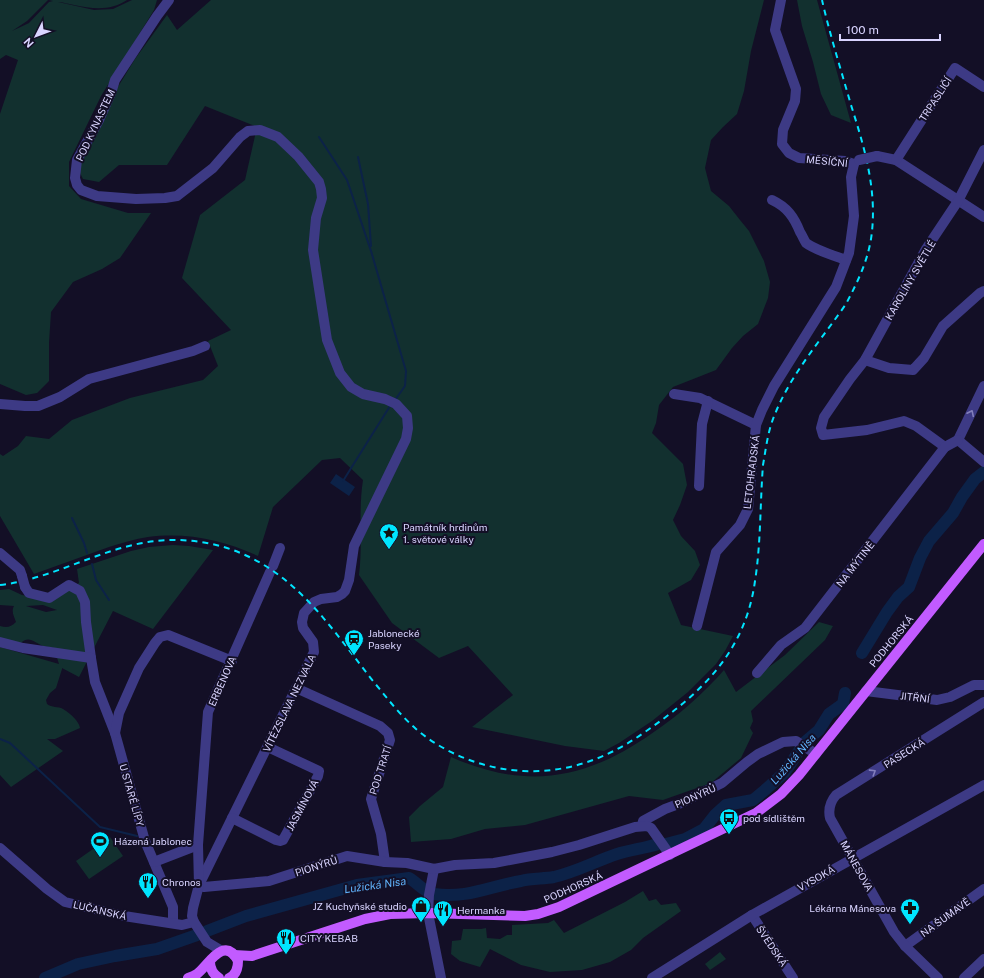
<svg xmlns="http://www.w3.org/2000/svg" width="984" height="978" font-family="'Public Sans',sans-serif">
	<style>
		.green { fill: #12302f; fill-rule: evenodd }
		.water { fill: #0c2248 }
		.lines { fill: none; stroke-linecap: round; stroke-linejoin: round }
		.stream { stroke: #0c2248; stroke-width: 2 }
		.river { stroke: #0c2248; stroke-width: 12 }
		.minor { stroke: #3d3a85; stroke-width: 10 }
		.major { stroke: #c25bff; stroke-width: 10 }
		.rail { stroke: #00e5ff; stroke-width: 2; stroke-dasharray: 6 5; stroke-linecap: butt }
		.minor-bridge { stroke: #3d3a85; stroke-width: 10 }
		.oneway { stroke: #837fbc }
		.labels { text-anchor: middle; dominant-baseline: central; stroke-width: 4; stroke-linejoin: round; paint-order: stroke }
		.street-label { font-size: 10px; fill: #d9d4ff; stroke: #130f26 }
		.poi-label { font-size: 10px; fill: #d9d4ff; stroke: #130f26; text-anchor: start }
		.water-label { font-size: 11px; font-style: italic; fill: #62b6ff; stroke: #130f26 }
	</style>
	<rect width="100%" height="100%" fill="#130f26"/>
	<!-- green -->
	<g class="green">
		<path d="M0,0H48L27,21L12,31L29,23L49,2L53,1L49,0H127C111,11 93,9 74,5C68,4 63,2 58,2L94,10L113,9L132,0H157L154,10L101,96L69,162V186L81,199L128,213H151L120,258L102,269L73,282L51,312L49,343V381L37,393L26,395L0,384V114L18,60L6,55L0,59Z"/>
		<path d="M211,0H764L751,51L744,91L737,114L723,127L711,140L705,168L711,191L729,206L740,220L749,231L764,261L770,282L768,298L758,324L743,336L732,348L716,370L673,387L659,405L656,423L652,433L683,464L687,485L680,505L673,520L681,536L695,551L700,565L691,580L668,593L681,625L733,636L725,651L716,664L688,692L652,721L619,743L604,751L565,746L472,727L513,695L468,646L439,658L392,623L359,575C363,544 358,512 363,480L340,458L322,460L273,507L258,556C223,540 187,532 148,537C135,539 122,543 109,547C84,556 59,565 34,574L0,516V454L3,456L18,446L26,436L49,439L72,420L130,398L203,380L218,366L208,341L231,330L182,278L200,215L245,180L257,127L205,106L167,165H119L99,182L83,179L79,171L85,150L113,95L135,59L167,15L177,30Z"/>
		<polygon points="797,0 817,0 851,123 831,115 821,94 813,62 802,26"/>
		<path d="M173,545L189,546L213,550L153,629L113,611L79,677L62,668V669L56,688L50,693L46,700L47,704C52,708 58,706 63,709C70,713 79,721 80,728L55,739H47L63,751L11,787L0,775V647L59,664L54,648C51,647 46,647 43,646C35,643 29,635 21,643L0,640V626C7,628 11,627 16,622C14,616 11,612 14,606L0,605V590L9,589L22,595L54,600L79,583L77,569L131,551L149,547ZM43,605L57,610L46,612L26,606Z"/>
		<path d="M819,622L833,626L825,640L751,711L753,721L750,728L753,733L741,758L711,783L663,800L629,796L525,825L485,829L451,839L411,842L409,817L420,806L443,787L451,757C526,790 585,780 651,734C678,716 703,694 724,670L736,692L785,655Z"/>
		<polygon points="110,837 123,856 89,879 76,861"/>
		<polygon points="643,891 649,901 656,899 661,905 676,903 681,911 643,938 631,950 610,962 582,970 550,972 521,965 490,949 480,967 460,961 451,954 452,941 461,940 463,929 481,929 486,928 487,938 500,939 507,935 512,935 512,925 548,923 554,920 564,933 625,902"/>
		<polygon points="720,952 726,959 710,970 705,964"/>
	</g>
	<!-- water -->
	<polygon class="water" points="336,474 355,487 349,496 330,483"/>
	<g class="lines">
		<!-- stream -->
		<g class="stream">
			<polyline points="319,137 347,180 371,251 406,371 405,386 395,400"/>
			<polyline points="358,157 368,204 371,246"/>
			<polyline points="343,481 390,406"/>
			<polyline points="72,518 84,543 87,553"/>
			<polyline points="92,564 96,580 109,600"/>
			<polyline points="0,739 10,743 100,827 137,836"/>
		</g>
		<!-- river -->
		<g class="river">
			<polyline points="862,653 887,612 898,597 909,587 920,558 929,541 953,513 962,497 975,479 984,472"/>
			<polyline points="666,844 685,839 704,829 715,815 726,805 753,800 765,790 785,772 805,742 819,730 829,714 843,704 845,693"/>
			<path d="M207,931L246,916L357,885L409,878C418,883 423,892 434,894C466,899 491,886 521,881C532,878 543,879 554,877C576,872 596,861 617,854C631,850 645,848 658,844"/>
			<polyline points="45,978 78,964 115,956 157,949 197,935"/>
		</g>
		<!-- minor -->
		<g class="minor">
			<polyline points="169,0 157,16 115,80 111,93 99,120 77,160 75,178 77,185 81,190 97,196 136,199 165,198 177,196 213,168 240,137 248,131 260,130 278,137 298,156 319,182 321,189 322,198 316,218 313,250 327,340 340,373 351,387 363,394 385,399 396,404 407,416 408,428 406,439 354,546 349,580 345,591 342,594 337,597 321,599 314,602 304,613 302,622 303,628 313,642 314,652 199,885"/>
			<polyline points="781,0 775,30 796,89 795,101 783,130 782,144 789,153 799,158 845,161 854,164"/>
			<polyline points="877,156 896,160 984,217"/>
			<polyline points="896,160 955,68 984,87"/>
			<path d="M772,200C787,207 794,217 800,232C802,235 804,240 806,243C815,250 835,256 846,260"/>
			<polyline points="865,360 889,368 913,370 924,358 943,326 980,293 984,291"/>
			<polyline points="674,394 700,398 756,425"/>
			<polyline points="0,404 25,406 38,406 60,397 89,379 193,351 205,346"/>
			<polyline points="958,440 984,386"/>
			<polyline points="958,440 984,462"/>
			<polyline points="945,447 916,426 904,421 867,430 823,435 821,428 824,417 850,379 865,360 926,249 958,201 984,150"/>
			<polyline points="699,486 702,424 708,401"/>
			<polyline points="0,553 20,570 22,576"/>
			<polyline points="273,566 280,548"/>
			<polyline points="25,587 29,593 49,598 69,585 80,591 85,602 86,622 91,658"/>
			<polyline points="697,626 716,552 740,525 748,509 756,425 762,410 774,386 836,287 849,253 854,216 851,177 854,164"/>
			<polyline points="0,642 23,648 91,658 95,682 115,733 145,841 173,907 173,923"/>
			<polyline points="757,673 781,645 805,628 945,447 958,440"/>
			<polyline points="296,688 380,726 388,733 390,740 371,799 381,834 385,862"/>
			<polyline points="866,691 937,700 950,697 974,685 984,685"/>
			<polyline points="115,733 119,713 139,668 155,643 160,637 168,635 232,661"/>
			<polyline points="232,818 276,840 280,841 283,840 318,776 319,771 272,749 268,745"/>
			<polyline points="642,826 643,821 665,809 681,803 722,783 747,762 758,754 783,742 796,741 816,754"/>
			<polyline points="0,848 47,889 65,902 124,916 182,925 194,922"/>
			<polyline points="154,862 198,845"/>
			<polyline points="434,869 429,895 428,913 441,978"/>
			<polyline points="199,885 204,887 269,881 347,856 385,862 407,863 434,869 455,865 494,863 552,852 579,845 635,827 647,826 651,828 670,855"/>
			<polyline points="752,915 793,978"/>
			<polyline points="905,946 984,889"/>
			<polyline points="222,951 207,942 194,922 192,916 193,908 199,885 198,845 208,712 270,572"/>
			<polyline points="652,978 752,915 984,785"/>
			<path d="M938,978L905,946L894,932L830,818C828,809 830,802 836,795L984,702"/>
			<polyline points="964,978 984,959"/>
		</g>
		<!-- major -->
		<g class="major">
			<polyline points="234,955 252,956 365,919 390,914 428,913 525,916 538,914 559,907 756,813 781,794 799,775 984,544"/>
			<path d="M210,962C210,969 213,974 219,978"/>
			<path d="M188,978C191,977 194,976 197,974C208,966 224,934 238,961C238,969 236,975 229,978"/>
		</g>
		<!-- rail -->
		<path class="rail" d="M0,585C52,579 97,550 148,542C174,538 202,540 227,548C295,570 331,628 373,681C387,698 400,715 416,729C445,754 484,769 523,771C567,773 606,759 642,734C699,695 745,654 755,581C761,543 760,503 763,465C766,448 768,430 775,414C791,374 821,340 846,304C857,283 867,263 871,239C878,193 865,149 851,105C841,70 830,35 822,0"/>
		<!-- minor-bridge -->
		<g class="minor-bridge">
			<polyline points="859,160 877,156"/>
			<polyline points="22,576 25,587"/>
		</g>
	</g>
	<!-- one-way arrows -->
	<defs><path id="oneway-chevron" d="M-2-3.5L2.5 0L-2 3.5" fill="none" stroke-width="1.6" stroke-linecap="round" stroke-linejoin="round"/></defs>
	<g class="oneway">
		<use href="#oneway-chevron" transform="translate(971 413) rotate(-64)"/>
		<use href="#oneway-chevron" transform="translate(873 772) rotate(-32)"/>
	</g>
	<!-- icons -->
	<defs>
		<g id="sight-pin" transform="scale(1)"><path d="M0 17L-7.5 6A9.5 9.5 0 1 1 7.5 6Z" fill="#00e5ff" stroke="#130f26"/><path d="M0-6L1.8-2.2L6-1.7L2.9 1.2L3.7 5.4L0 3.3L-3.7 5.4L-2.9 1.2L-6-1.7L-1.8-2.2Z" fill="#111"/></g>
		<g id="station-pin" transform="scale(1)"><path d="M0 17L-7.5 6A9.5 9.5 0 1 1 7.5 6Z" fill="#00e5ff" stroke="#130f26"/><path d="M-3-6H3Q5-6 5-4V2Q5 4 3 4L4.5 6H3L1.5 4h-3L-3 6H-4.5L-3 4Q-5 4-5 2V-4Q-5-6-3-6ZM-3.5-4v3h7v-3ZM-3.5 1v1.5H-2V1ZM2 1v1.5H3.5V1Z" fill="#111"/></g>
		<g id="bus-pin" transform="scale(1)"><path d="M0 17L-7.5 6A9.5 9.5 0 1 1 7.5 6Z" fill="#00e5ff" stroke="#130f26"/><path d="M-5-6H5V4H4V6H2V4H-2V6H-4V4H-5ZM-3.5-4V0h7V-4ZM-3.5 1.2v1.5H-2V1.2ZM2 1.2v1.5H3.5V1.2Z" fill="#111"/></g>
		<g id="stadium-pin" transform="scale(1)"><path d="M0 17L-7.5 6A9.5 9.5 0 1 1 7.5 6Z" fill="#00e5ff" stroke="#130f26"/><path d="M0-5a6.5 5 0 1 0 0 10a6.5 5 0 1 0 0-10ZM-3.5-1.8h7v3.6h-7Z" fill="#111"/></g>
		<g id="restaurant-pin" transform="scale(1)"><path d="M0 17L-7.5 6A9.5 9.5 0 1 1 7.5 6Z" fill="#00e5ff" stroke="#130f26"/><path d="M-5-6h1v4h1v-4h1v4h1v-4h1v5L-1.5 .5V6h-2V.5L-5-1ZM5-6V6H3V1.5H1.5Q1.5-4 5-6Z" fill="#111"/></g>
		<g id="shop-pin" transform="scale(1)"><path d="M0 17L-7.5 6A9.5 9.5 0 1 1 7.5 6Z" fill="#00e5ff" stroke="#130f26"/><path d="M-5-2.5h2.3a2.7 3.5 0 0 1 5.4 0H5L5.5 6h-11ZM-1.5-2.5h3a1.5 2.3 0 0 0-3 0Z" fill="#111"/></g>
		<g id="pharmacy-pin" transform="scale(1)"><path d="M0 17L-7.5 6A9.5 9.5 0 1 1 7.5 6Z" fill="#00e5ff" stroke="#130f26"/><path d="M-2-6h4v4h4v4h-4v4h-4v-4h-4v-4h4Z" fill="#111"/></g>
	</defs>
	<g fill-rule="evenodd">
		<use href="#sight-pin" x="389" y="533"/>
		<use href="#station-pin" x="354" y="639"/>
		<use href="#bus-pin" x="729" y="818"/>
		<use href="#stadium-pin" x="100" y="841"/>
		<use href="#restaurant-pin" x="148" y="882"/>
		<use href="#shop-pin" x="421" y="906"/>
		<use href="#pharmacy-pin" x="910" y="908"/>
		<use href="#restaurant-pin" x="443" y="910"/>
		<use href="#restaurant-pin" x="286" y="938"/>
	</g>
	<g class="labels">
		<!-- street labels -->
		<g class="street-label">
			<text transform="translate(935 99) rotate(-57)">TRPASLIČÍ</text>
			<text transform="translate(95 125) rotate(-65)">POD KYNASTEM</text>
			<text transform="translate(827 161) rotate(6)">MĚSÍČNÍ</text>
			<text transform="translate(910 280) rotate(-60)">KAROLÍNY SVĚTLÉ</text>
			<text transform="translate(751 472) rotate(-83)">LETOHRADSKÁ</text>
			<text transform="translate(855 564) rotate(-52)">NA MÝTINĚ</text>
			<text transform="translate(891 641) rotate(-51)">PODHORSKÁ</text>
			<text transform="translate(222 681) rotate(-66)">ERBENOVA</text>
			<text transform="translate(915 697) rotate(7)">JITŘNÍ</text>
			<text transform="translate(289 703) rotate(-64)">VÍTĚZSLAVA NEZVALA</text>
			<text transform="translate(904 753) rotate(-32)">PASECKÁ</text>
			<text transform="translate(380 770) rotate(-72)">POD TRATÍ</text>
			<text transform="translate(132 795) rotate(74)">U STARÉ LÍPY</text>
			<text transform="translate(695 796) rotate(-24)">PIONÝRŮ</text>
			<text transform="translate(302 805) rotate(-62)">JASMÍNOVÁ</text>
			<text transform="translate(316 866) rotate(-18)">PIONÝRŮ</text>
			<text transform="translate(857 866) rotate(61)">MÁNESOVA</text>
			<text transform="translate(816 878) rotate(-29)">VYSOKÁ</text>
			<text transform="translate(573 887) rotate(-24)">PODHORSKÁ</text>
			<text transform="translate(100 910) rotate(13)">LUČANSKÁ</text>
			<text transform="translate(945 917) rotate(-36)">NA ŠUMAVĚ</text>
			<text transform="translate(772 946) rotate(56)">ŠVÉDSKÁ</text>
		</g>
		<!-- poi labels -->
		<g class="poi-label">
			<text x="403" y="527">Památník hrdinům<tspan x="403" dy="12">1. světové války</tspan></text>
			<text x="368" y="633">Jablonecké<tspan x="368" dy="12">Paseky</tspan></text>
			<text x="743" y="818">pod sídlištěm</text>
			<text x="114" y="841">Házená Jablonec</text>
			<text x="162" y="882">Chronos</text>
			<text x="407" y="906" text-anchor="end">JZ Kuchyňské studio</text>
			<text x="896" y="908" text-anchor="end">Lékárna Mánesova</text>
			<text x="457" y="910">Hermanka</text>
			<text x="300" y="938">CITY KEBAB</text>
		</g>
		<!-- water labels -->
		<g class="water-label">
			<text transform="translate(793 759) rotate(-49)">Lužická Nisa</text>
			<text transform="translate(375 885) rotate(-8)">Lužická Nisa</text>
		</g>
	</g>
	<!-- north arrow -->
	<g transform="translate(36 36) rotate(228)" stroke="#130f26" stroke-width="3" paint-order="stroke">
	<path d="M0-3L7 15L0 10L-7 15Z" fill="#d9d4ff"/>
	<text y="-6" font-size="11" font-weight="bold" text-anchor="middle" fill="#d9d4ff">N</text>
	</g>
	<!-- scale -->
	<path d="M840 34v6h100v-6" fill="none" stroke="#d9d4ff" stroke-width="2"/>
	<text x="846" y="34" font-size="12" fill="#d9d4ff" stroke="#130f26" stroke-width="3" paint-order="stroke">100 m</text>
</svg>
